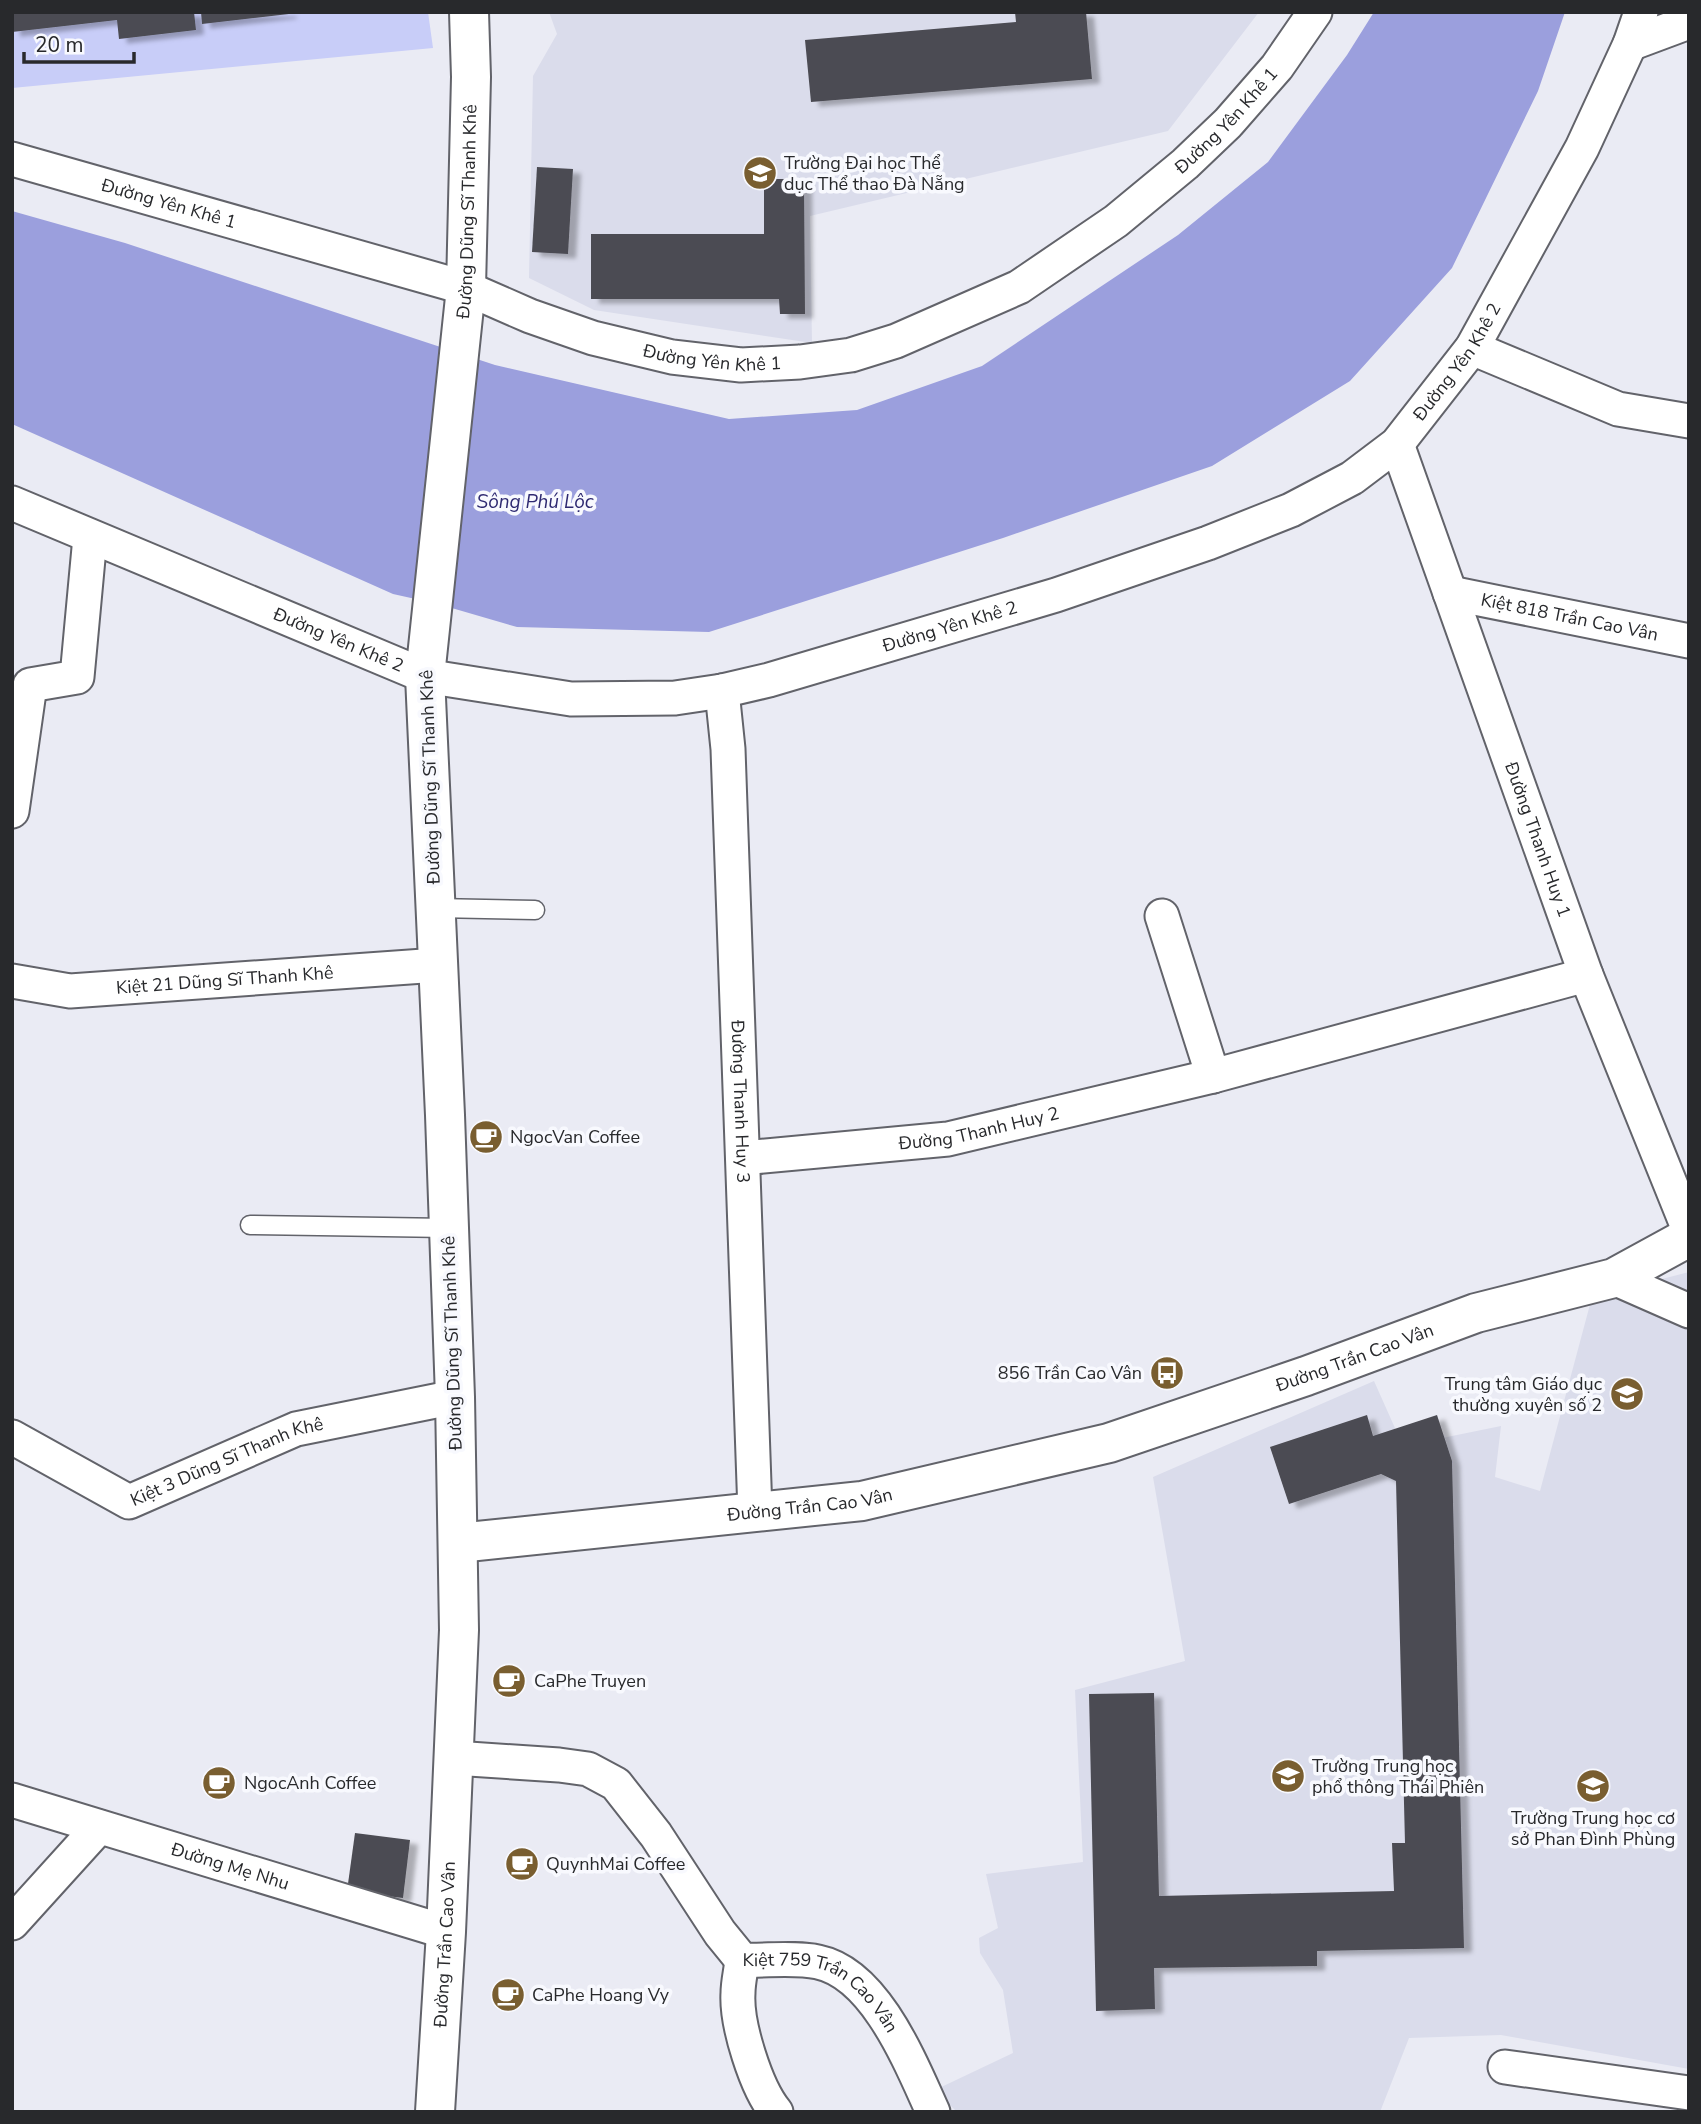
<svg xmlns="http://www.w3.org/2000/svg" width="1701" height="2124" font-family="'Nunito Sans',sans-serif">
	<style>
		.built { fill: #dadceb }
		.green { fill: #c8cdf8 }
		.water { fill: #9b9fdd }
		.building { fill: #4b4b52; filter: url(#shadow) }
		.lines { fill: none; stroke-linecap: round; stroke-linejoin: round }
		.lane-casing { stroke: #62636a; stroke-width: 21 }
		.street-casing { stroke: #62636a; stroke-width: 37 }
		.secondary-casing { stroke: #62636a; stroke-width: 42 }
		.lane { stroke: #fff; stroke-width: 18 }
		.street { stroke: #fff; stroke-width: 33 }
		.secondary { stroke: #fff; stroke-width: 38 }
		.labels { text-anchor: middle; dominant-baseline: central; stroke-width: 7; stroke-linejoin: round; paint-order: stroke }
		.street-label { font-size: 18px; fill: #28292c; stroke: #f8f9fe }
		.poi-label { font-size: 18px; fill: #28292c; stroke: #f8f9fe; text-anchor: start }
		.water-label { font-size: 19px; font-style: italic; fill: #2e2971; stroke: #f8f9fe }
	</style>
	<defs>
		<filter id="shadow"><feDropShadow dx="8" dy="4.5" stdDeviation="2" flood-color="#0004"/></filter>
	</defs>
	<rect width="100%" height="100%" fill="#eaebf4"/>
	<!-- built -->
	<g class="built">
		<polygon points="549,12 1259,12 1168,131 810,216 812,343 594,310 529,278 533,76 557,34"/>
		<polygon points="1689,1272 1689,2069 1501,2035 1409,2038 1380,2112 957,2112 935,2090 1013,2053 1003,1990 980,1953 979,1938 998,1928 986,1874 1083,1862 1075,1690 1185,1661 1153,1477 1374,1381 1403,1446 1501,1426 1495,1477 1540,1491 1592,1297"/>
	</g>
	<!-- green -->
	<polygon class="green" points="12,12 428,12 433,48 12,88"/>
	<!-- water -->
	<polygon class="water" points="1374,12 1565,12 1538,91 1452,268 1350,381 1212,466 1003,538 709,632 517,627 438,604 393,594 12,424 12,211 125,243 495,365 729,419 857,410 982,366 1178,235 1268,162 1347,55"/>
	<!-- building -->
	<g class="building">
		<polygon points="12,12 194,12 196,30 119,39 117,20 12,32"/>
		<polygon points="201,12 289,12 289,14 202,24"/>
		<polygon points="1015,12 1086,12 1092,79 811,102 805,40 1016,22"/>
		<polygon points="537,167 573,169 568,254 532,252"/>
		<polygon points="764,179 804,179 805,314 780,314 779,299 591,299 591,234 764,234"/>
		<polygon points="1367,1415 1373,1436 1437,1415 1452,1461 1464,1948 1317,1951 1317,1966 1154,1968 1155,2009 1096,2011 1089,1694 1154,1693 1159,1896 1394,1891 1392,1843 1405,1843 1396,1481 1381,1474 1289,1504 1270,1447"/>
		<polygon points="355,1833 410,1840 403,1898 347,1891"/>
	</g>
	<g class="lines">
		<!-- lane casing -->
		<g class="lane-casing">
			<g id="lane">
				<polyline points="435,908 535,910"/>
				<polyline points="250,1225 448,1228"/>
			</g>
		</g>
		<!-- street casing -->
		<g class="street-casing">
			<g id="street">
				<polyline points="1630,44 1689,22"/>
				<path id="s1" d="M12,159L466,288L530,316L593,338L672,357L741,365L800,362L851,355L896,341L1019,287L1116,221L1185,164L1228,123L1277,67L1315,12"/>
				<polyline points="1472,348 1618,409 1689,421"/>
				<path id="s2" d="M1397,444L1586,975L1689,1230"/>
				<path id="s3" d="M12,503L425,676L571,699L675,698L722,691L769,680L1056,595L1208,543L1291,510L1352,478L1397,444L1472,348L1582,148L1630,44L1641,12"/>
				<path id="s4" d="M1450,593L1689,641"/>
				<path id="s5" d="M722,691L728,749L755,1512"/>
				<polyline points="12,811 30,685 77,677 90,537"/>
				<polyline points="1162,916 1213,1076"/>
				<path id="s6" d="M12,981L70,991L438,965"/>
				<path id="s7" d="M743,1158L948,1139L1213,1076L1586,975"/>
				<polyline points="1614,1278 1689,1311"/>
				<path id="s8" d="M12,1437L129,1502L296,1429L455,1397"/>
				<path id="s9" d="M454,1758L559,1765L588,1769L616,1784L656,1835L720,1933L742,1960C765,1961 796,1957 818,1962C876,1974 911,2064 933,2112"/>
				<path id="s10" d="M12,1800L446,1932"/>
				<polyline points="12,1923 99,1827"/>
				<path d="M742,1960C741,1971 738,1982 738,1993C736,2024 756,2088 776,2112"/>
				<polyline points="1505,2067 1689,2093"/>
			</g>
		</g>
		<!-- secondary casing -->
		<g class="secondary-casing">
			<g id="secondary">
				<path id="s11" d="M458,1543L862,1501L1109,1443L1306,1376L1476,1313L1614,1278L1689,1237"/>
				<path id="s12" d="M435,2112L446,1932L459,1630L455,1397L445,1115L425,676L466,288L471,77L469,12"/>
			</g>
		</g>
		<!-- lane -->
		<use href="#lane" class="lane"/>
		<!-- street -->
		<use href="#street" class="street"/>
		<!-- secondary -->
		<use href="#secondary" class="secondary"/>
	</g>
	<!-- icons -->
	<defs>
		<g id="school-disc" transform="scale(1.75)"><circle r="9.5" fill="#795e30" stroke="#f8f9fe"/><path d="M0-5L7-2L0 1L-7-2ZM-4 1L0 2.5L4 1V4Q0 6-4 4Z" fill="#fff"/></g>
		<g id="cafe-disc" transform="scale(1.75)"><circle r="9.5" fill="#795e30" stroke="#f8f9fe"/><path d="M-5.5-4.5H6V0H3Q3 3.5 0 3.5H-2.5Q-5.5 3.5-5.5 0ZM3-3.2v2h1.7v-2ZM-6 4.5H4V6H-6Z" fill="#fff"/></g>
		<g id="bus-disc" transform="scale(1.75)"><circle r="9.5" fill="#795e30" stroke="#f8f9fe"/><path d="M-5-6H5V4H4V6H2V4H-2V6H-4V4H-5ZM-3.5-4V0h7V-4ZM-3.5 1.2v1.5H-2V1.2ZM2 1.2v1.5H3.5V1.2Z" fill="#fff"/></g>
	</defs>
	<g fill-rule="evenodd">
		<use href="#school-disc" x="760" y="173"/>
		<use href="#cafe-disc" x="486" y="1137"/>
		<use href="#bus-disc" x="1167" y="1373"/>
		<use href="#school-disc" x="1627" y="1394"/>
		<use href="#cafe-disc" x="509" y="1681"/>
		<use href="#school-disc" x="1288" y="1776"/>
		<use href="#cafe-disc" x="219" y="1783"/>
		<use href="#school-disc" x="1593" y="1786"/>
		<use href="#cafe-disc" x="522" y="1864"/>
		<use href="#cafe-disc" x="508" y="1995"/>
	</g>
	<g class="labels">
		<!-- street labels -->
		<g class="street-label">
			<text stroke="none"><textPath href="#s1" startOffset="1318">Đường Yên Khê 1</textPath></text>
			<text stroke="none"><textPath href="#s1" startOffset="163">Đường Yên Khê 1</textPath></text>
			<text stroke="none"><textPath href="#s12" startOffset="1904">Đường Dũng Sĩ Thanh Khê</textPath></text>
			<text stroke="none"><textPath href="#s1" startOffset="730">Đường Yên Khê 1</textPath></text>
			<text stroke="none"><textPath href="#s3" startOffset="1572">Đường Yên Khê 2</textPath></text>
			<text stroke="none"><textPath href="#s4" startOffset="122">Kiệt 818 Trần Cao Vân</textPath></text>
			<text stroke="none"><textPath href="#s3" startOffset="984">Đường Yên Khê 2</textPath></text>
			<text stroke="none"><textPath href="#s3" startOffset="354">Đường Yên Khê 2</textPath></text>
			<text transform="translate(430 777) rotate(-92)">Đường Dũng Sĩ Thanh Khê</text>
			<text stroke="none"><textPath href="#s2" startOffset="420">Đường Thanh Huy 1</textPath></text>
			<text stroke="none"><textPath href="#s6" startOffset="214">Kiệt 21 Dũng Sĩ Thanh Khê</textPath></text>
			<text stroke="none"><textPath href="#s5" startOffset="411">Đường Thanh Huy 3</textPath></text>
			<text stroke="none"><textPath href="#s7" startOffset="238">Đường Thanh Huy 2</textPath></text>
			<text transform="translate(452 1343) rotate(-92)">Đường Dũng Sĩ Thanh Khê</text>
			<text stroke="none"><textPath href="#s11" startOffset="920">Đường Trần Cao Vân</textPath></text>
			<text stroke="none"><textPath href="#s8" startOffset="240">Kiệt 3 Dũng Sĩ Thanh Khê</textPath></text>
			<text stroke="none"><textPath href="#s11" startOffset="354">Đường Trần Cao Vân</textPath></text>
			<text stroke="none"><textPath href="#s10" startOffset="228">Đường Mẹ Nhu</textPath></text>
			<text stroke="none"><textPath href="#s12" startOffset="168">Đường Trần Cao Vân</textPath></text>
			<text stroke="none"><textPath href="#s9" startOffset="474">Kiệt 759 Trần Cao Vân</textPath></text>
		</g>
		<!-- poi labels -->
		<g class="poi-label">
			<text x="784" y="163">Trường Đại học Thể<tspan x="784" dy="21">dục Thể thao Đà Nẵng</tspan></text>
			<text x="510" y="1137">NgocVan Coffee</text>
			<text x="1142" y="1373" text-anchor="end">856 Trần Cao Vân</text>
			<text x="1602" y="1384" text-anchor="end">Trung tâm Giáo dục<tspan x="1602" dy="21">thường xuyên số 2</tspan></text>
			<text x="534" y="1681">CaPhe Truyen</text>
			<text x="1312" y="1766">Trường Trung học<tspan x="1312" dy="21">phổ thông Thái Phiên</tspan></text>
			<text x="244" y="1783">NgocAnh Coffee</text>
			<text x="1593" y="1818" text-anchor="middle">Trường Trung học cơ<tspan x="1593" dy="21">sở Phan Đình Phùng</tspan></text>
			<text x="546" y="1864">QuynhMai Coffee</text>
			<text x="532" y="1995">CaPhe Hoang Vy</text>
		</g>
		<!-- water labels -->
		<g class="water-label">
			<text x="535" y="502">Sông Phú Lộc</text>
		</g>
	</g>
	<!-- border -->
	<rect width="1701" height="2124" fill="none" stroke="#28292c" stroke-width="28"/>
	<!-- scale -->
	<path d="M24 52v10h110v-10" fill="none" stroke="#28292c" stroke-width="3.5"/>
	<text x="35" y="52" font-size="21" fill="#28292c" stroke="#f8f9fe" stroke-width="5" paint-order="stroke">20 m</text>
</svg>
